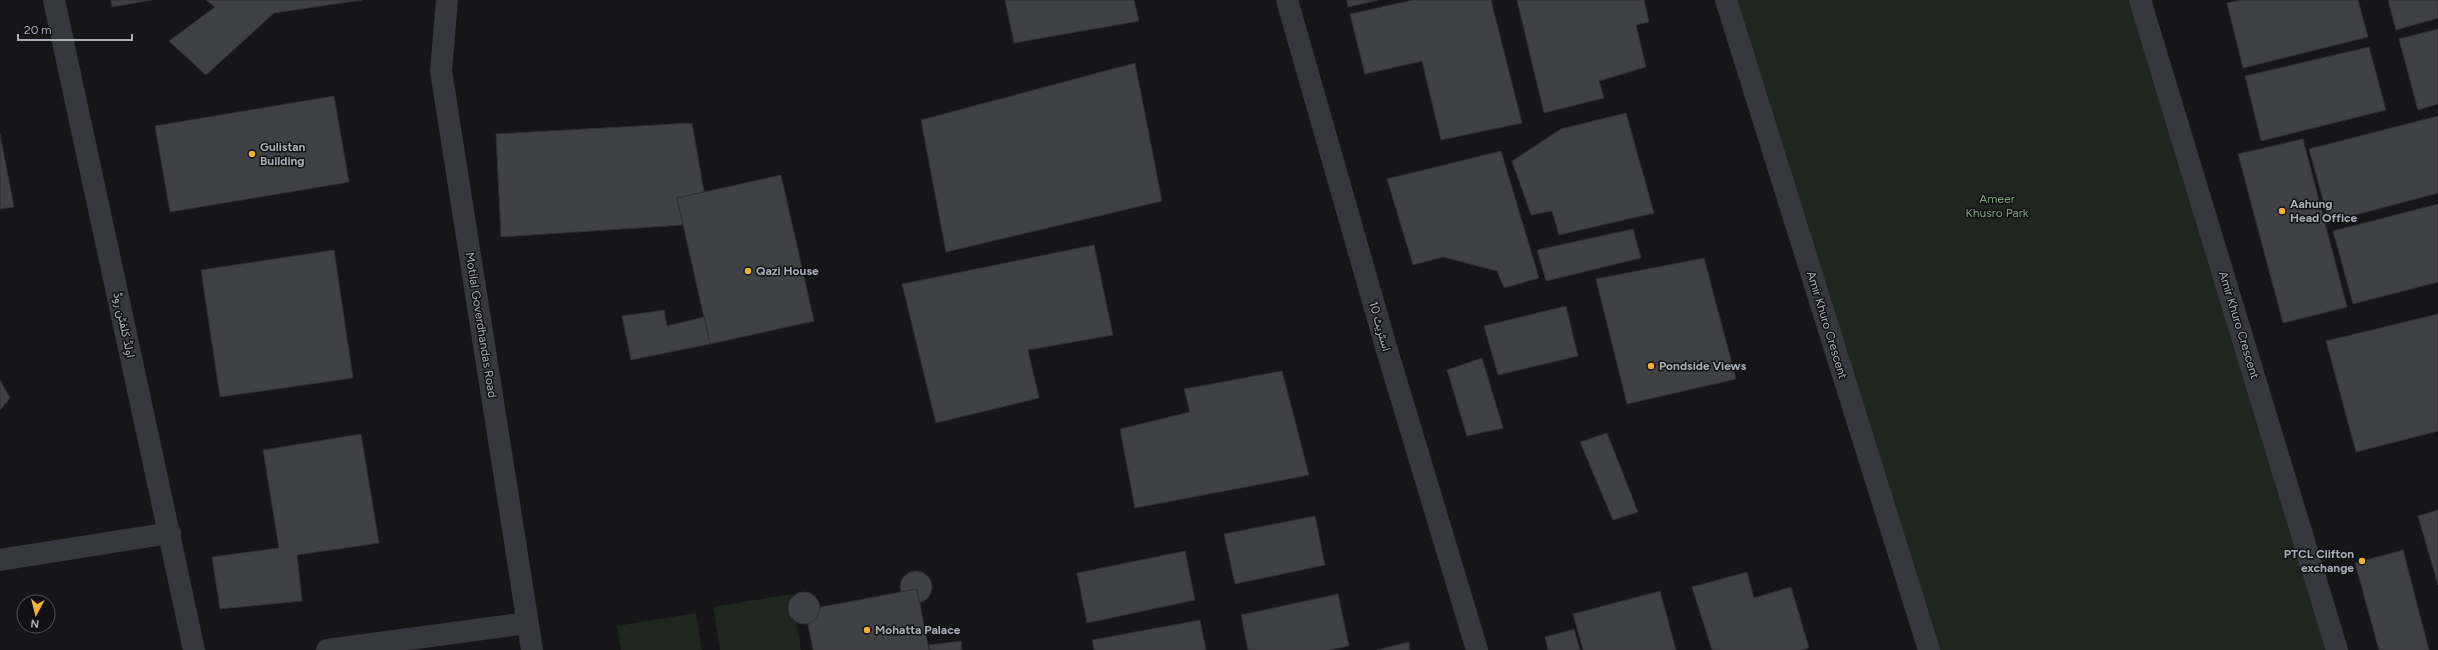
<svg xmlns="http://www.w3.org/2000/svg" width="2438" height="650" font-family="Figtree,Vazirmatn,sans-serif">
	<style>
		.green { fill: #1e261f }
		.building { fill: #404145; stroke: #303034 }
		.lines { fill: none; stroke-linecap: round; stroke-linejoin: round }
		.minor { stroke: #37383d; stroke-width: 22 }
		.poi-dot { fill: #f2b134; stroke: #111113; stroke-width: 1.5 }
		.labels { text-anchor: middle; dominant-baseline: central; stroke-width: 3; stroke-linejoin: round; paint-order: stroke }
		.poi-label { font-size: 12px; font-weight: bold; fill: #a8adb8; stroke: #111113; text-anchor: start }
		.park-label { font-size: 12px; fill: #7fa381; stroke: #111113 }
		.street-label { font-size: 12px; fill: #a8adb8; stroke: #111113 }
	</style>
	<rect width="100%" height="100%" fill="#161618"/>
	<!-- green -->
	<g class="green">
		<polygon points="1726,0 2140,0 2337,650 1929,650"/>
		<polygon points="792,594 801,650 720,650 713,607"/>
		<polygon points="696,613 702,650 621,650 617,626"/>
	</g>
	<!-- building -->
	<g class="building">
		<polygon points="111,0 152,0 112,7"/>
		<polygon points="206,0 362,0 274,13 206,75 169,41 215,7"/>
		<polygon points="1005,0 1134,0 1139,21 1014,43"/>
		<polygon points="1347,0 1378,0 1348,7"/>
		<polygon points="1413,0 1491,0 1522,123 1441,140 1422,61 1365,74 1350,14"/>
		<polygon points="1517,0 1644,0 1649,22 1636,25 1646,67 1599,81 1604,98 1544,113"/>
		<polygon points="2241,0 2358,0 2368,37 2243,68 2227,3"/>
		<polygon points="2388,0 2438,0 2438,18 2396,30"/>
		<polygon points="2438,29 2438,104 2418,110 2399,39"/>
		<polygon points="2369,47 2386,110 2261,141 2245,76"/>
		<polygon points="1135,63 1162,201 946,252 921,120"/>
		<polygon points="334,96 349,182 170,212 155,126"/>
		<polygon points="1626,113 1654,213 1559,235 1552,211 1531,215 1512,161 1561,129"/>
		<polygon points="2438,116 2438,193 2329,222 2309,149"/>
		<polygon points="692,123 704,192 677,198 683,225 501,237 496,134"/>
		<polygon points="0,134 14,207 0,209"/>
		<polygon points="2303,139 2347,307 2283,323 2238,154"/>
		<polygon points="1501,151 1539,278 1504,288 1497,271 1443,257 1413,265 1387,179"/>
		<polygon points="781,175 814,321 710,344 677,198"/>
		<polygon points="2438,204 2438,282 2353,304 2333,231"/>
		<polygon points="1633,229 1641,258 1546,281 1537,250"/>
		<polygon points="1094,245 1113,335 1028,350 1039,398 936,423 902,284"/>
		<polygon points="334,250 353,378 220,397 201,270"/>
		<polygon points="1704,258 1736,379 1627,404 1596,279"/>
		<polygon points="1566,306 1578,356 1498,375 1484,326"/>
		<polygon points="664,310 667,326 704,317 710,344 631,360 622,316"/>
		<polygon points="2438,314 2438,431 2356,452 2326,341"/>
		<polygon points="1482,358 1503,428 1467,436 1447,370"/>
		<polygon points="1282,371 1309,475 1135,508 1120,429 1190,412 1184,389"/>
		<polygon points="0,380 10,398 0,410"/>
		<polygon points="1607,433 1638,512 1613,520 1580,442"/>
		<polygon points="361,434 379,543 297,555 302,601 220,609 212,557 279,548 263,450"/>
		<polygon points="2438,510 2438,585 2418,516"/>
		<polygon points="1315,516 1325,565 1235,584 1224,534"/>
		<polygon points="2403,550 2429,650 2379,650 2355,563"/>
		<polygon points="1185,551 1195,600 1087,623 1077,573"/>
		<circle cx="916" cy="587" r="16"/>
		<polygon points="1747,572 1754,598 1791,587 1809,648 1802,650 1712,650 1692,587"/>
		<polygon points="917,589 929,650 813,650 805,610"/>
		<polygon points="1660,591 1676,650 1583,650 1573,614"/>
		<circle cx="804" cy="608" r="16"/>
		<polygon points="1338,594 1349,646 1329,650 1248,650 1241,615"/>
		<polygon points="1200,620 1206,650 1094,650 1092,640"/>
		<polygon points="1574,629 1580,650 1548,650 1545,637"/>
		<polygon points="961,641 962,650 930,650 929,645"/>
		<polygon points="1409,642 1410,650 1377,650"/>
	</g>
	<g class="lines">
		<!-- minor -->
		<g class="minor">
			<polyline points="54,0 194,650"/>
			<polyline points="447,0 441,71 532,650"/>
			<polyline points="1287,0 1386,347 1477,650"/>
			<polyline points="1726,0 1929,650"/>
			<polyline points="2140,0 2337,650"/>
			<polyline points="0,560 170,533"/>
			<polyline points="327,650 527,623"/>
		</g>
	</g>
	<!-- markers -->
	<g class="poi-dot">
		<circle cx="252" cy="154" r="4"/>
		<circle cx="2282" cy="211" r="4"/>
		<circle cx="748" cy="271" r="4"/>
		<circle cx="1651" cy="366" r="4"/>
		<circle cx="2362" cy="561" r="4"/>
		<circle cx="867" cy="630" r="4"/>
	</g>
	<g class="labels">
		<!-- poi labels -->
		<g class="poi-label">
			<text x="260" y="147">Gulistan<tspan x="260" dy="14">Building</tspan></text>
			<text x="2290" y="204">Aahung<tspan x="2290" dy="14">Head Office</tspan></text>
			<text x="756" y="271">Qazi House</text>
			<text x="1659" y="366">Pondside Views</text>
			<text x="2354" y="554" text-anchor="end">PTCL Clifton<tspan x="2354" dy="14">exchange</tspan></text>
			<text x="875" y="630">Mohatta Palace</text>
		</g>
		<!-- park labels -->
		<g class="park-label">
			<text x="1997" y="199">Ameer<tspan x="1997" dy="14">Khusro Park</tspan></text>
		</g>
		<!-- street labels -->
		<g class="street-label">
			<text transform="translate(124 325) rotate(78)">اولڈ کلفٹن روڈ</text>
			<text transform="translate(481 325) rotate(81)">Motilal Goverdhandas Road</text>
			<text transform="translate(1827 325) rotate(73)">Amir Khuro Crescent</text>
			<text transform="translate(2239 325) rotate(73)">Amir Khuro Crescent</text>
			<text transform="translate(1380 326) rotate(74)">اسٹریٹ 10</text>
		</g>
	</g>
	<!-- north arrow -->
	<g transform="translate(36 614) rotate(187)"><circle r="19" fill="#111113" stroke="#4d4f55"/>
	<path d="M0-3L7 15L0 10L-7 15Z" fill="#f2b134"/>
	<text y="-6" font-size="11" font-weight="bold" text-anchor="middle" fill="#a8adb8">N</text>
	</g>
	<!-- scale -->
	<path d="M18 34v6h114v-6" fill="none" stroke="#a8adb8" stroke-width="2"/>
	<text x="24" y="34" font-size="12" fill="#a8adb8" stroke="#111113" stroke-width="3" paint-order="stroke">20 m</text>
</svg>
